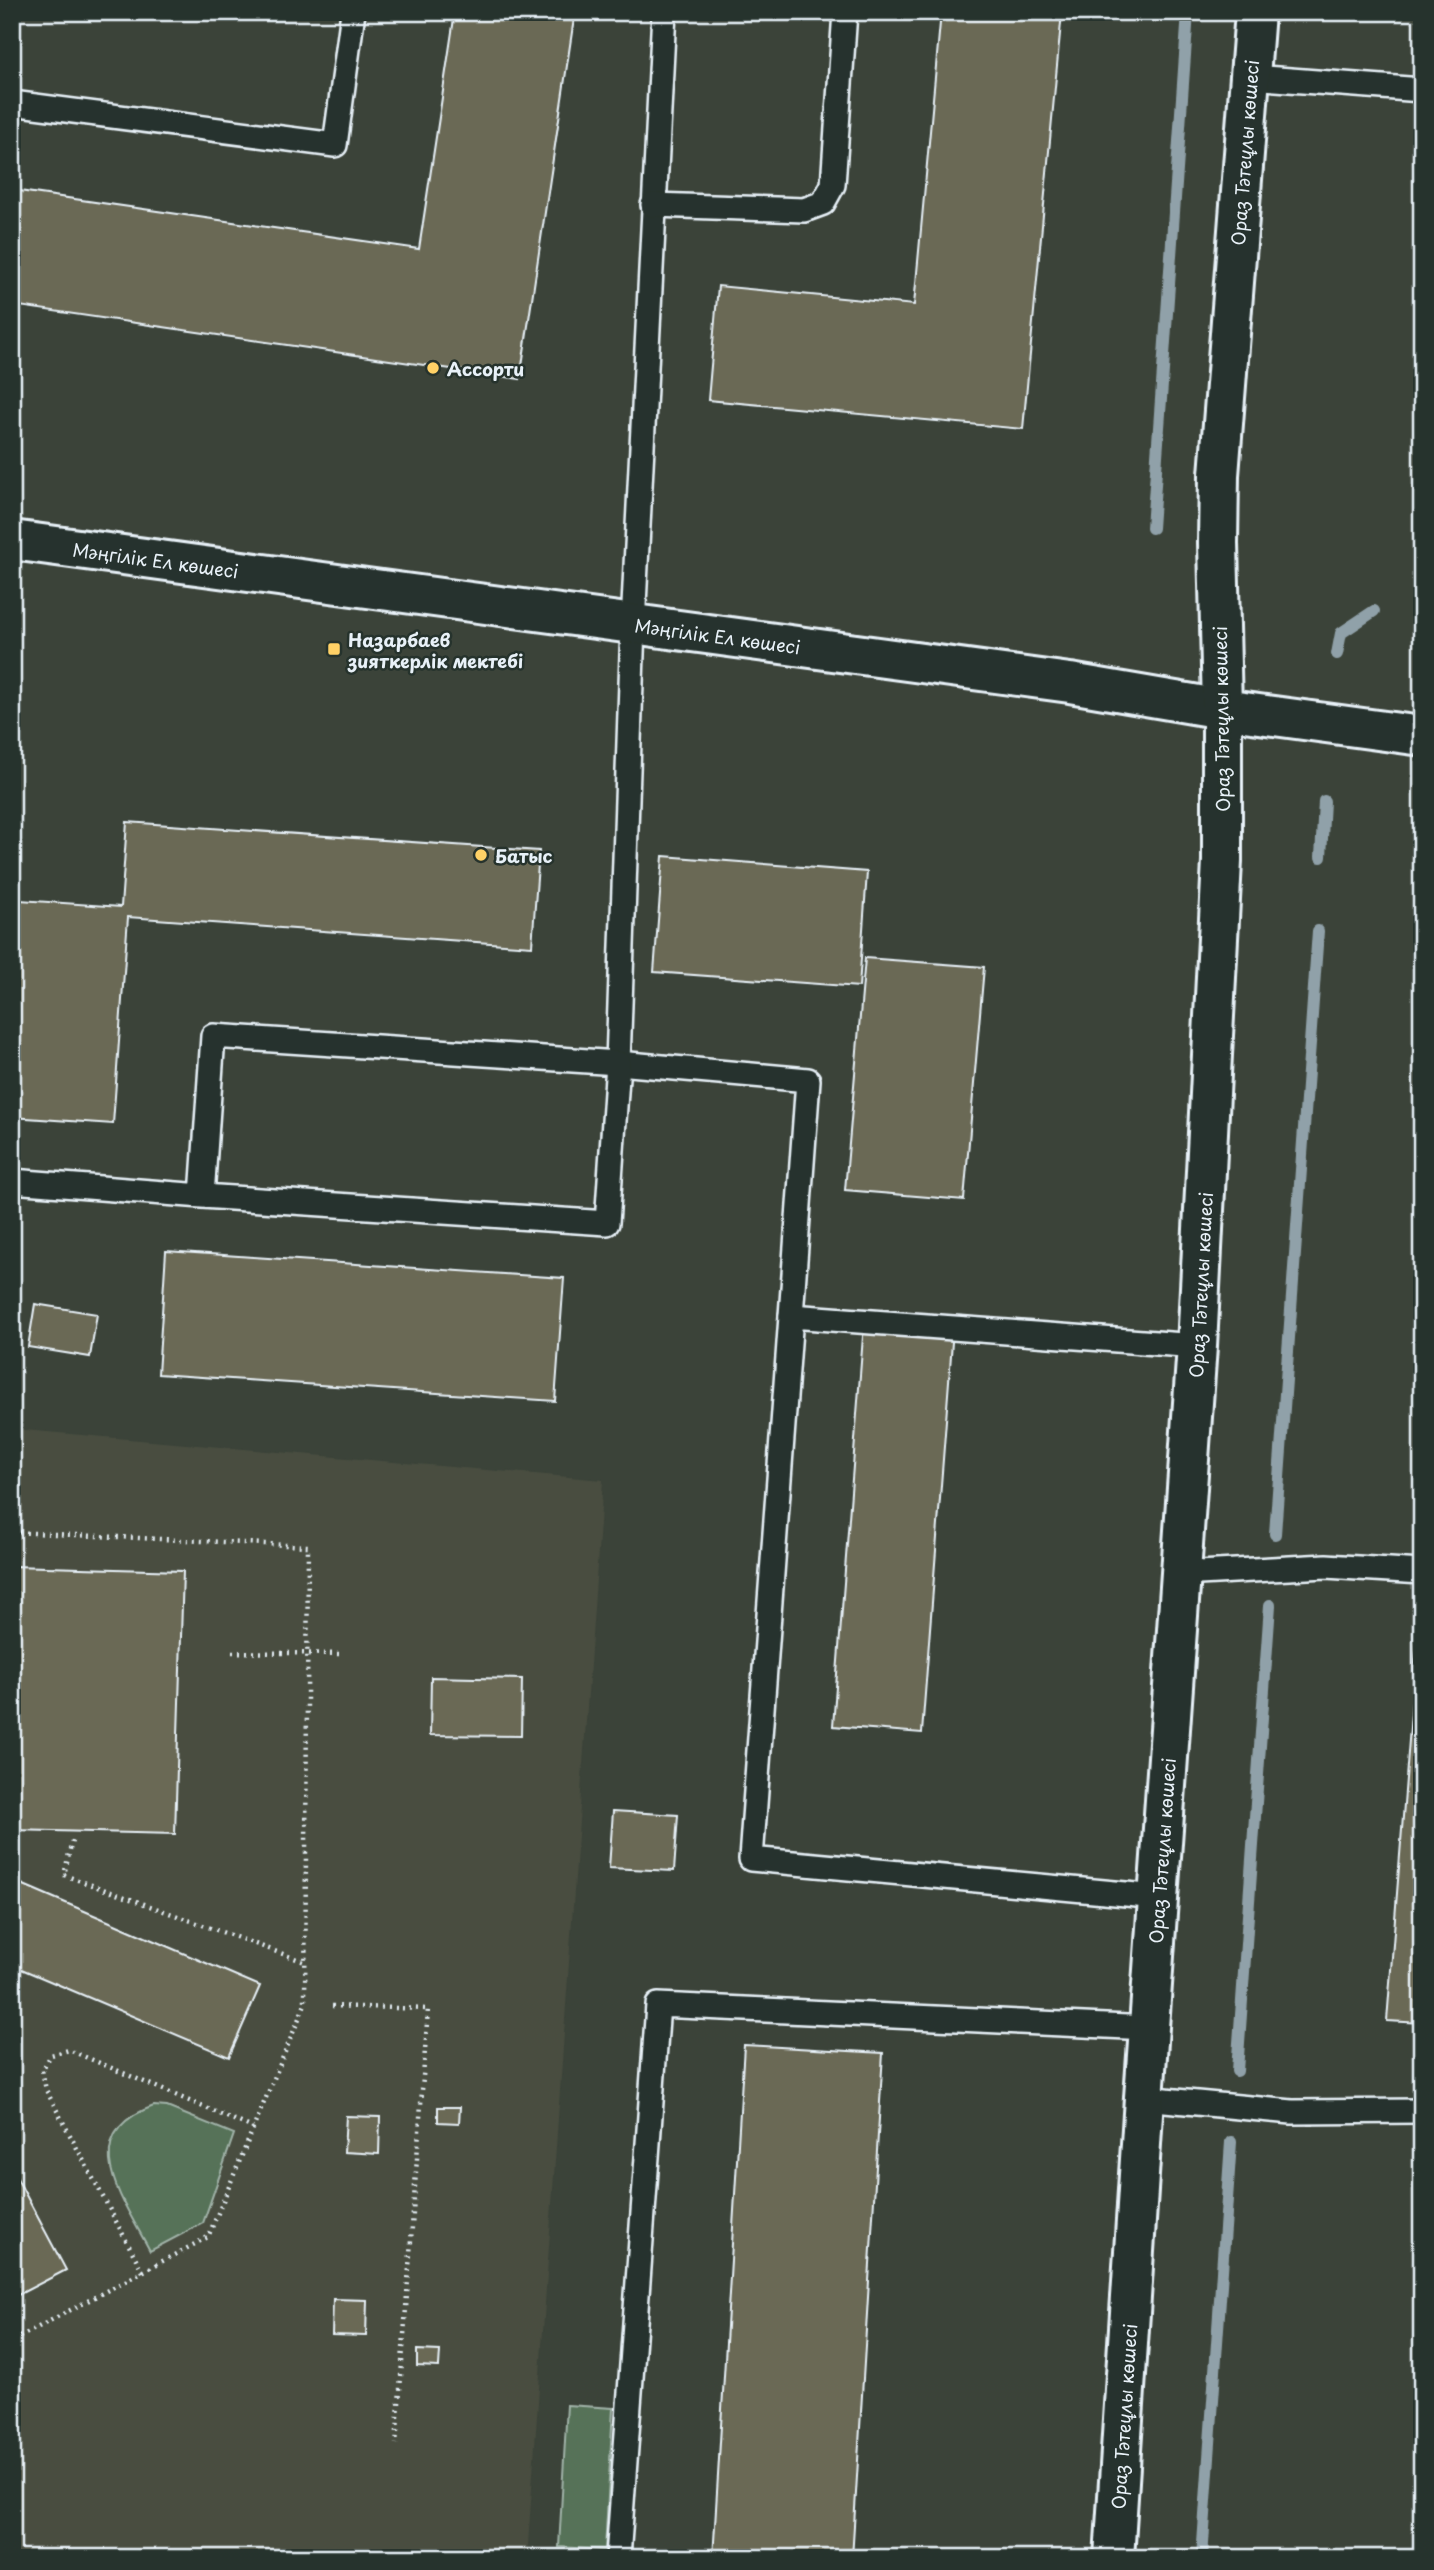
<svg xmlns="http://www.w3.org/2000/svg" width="1434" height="2570" font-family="'Playpen Sans',sans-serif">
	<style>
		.built { fill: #494e41 }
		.green { fill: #577259; stroke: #a0b2a8; stroke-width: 2 }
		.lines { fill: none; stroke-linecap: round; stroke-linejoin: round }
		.stream { stroke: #90a1a9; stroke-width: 12 }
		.building { fill: #6b6955; stroke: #e8f1f8; stroke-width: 2 }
		.service-casing { stroke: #e8f1f8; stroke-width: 28 }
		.tertiary-casing { stroke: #e8f1f8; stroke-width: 44 }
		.path { stroke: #e8f1f8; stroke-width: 4.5; stroke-dasharray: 2 5; stroke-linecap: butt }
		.service { stroke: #26332d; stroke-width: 23 }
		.tertiary { stroke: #26332d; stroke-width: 38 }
		.poi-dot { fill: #ffd166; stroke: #26332d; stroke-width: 2.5 }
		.labels { text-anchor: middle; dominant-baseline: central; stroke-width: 5; stroke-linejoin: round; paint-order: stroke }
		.street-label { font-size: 18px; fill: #e8f1f8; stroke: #26332d }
		.poi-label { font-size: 18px; font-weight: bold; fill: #e8f1f8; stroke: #26332d; text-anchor: start }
	</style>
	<rect width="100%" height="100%" fill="#3b4339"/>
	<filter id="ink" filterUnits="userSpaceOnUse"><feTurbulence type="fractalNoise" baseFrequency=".0143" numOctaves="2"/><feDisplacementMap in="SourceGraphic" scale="14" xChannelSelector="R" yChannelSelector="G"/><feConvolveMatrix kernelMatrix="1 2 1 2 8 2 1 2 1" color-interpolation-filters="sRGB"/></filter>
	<g filter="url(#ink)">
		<!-- built -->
		<polygon class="built" points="12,1429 603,1480 527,2558 12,2558"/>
		<!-- green -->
		<g class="green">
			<path d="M154,2106L167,2107L234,2134L203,2223L150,2251C124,2201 72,2134 154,2106Z"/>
			<polygon points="567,2405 613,2408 605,2550 559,2547"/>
		</g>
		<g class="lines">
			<!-- stream -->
			<g class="stream">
				<polyline points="1152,528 1188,12"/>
				<polyline points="1337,654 1341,633 1374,611"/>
				<polyline points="1321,857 1324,801"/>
				<polyline points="1275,1534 1318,931"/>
				<polyline points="1237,2071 1270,1605"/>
				<polyline points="1202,2558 1231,2142"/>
			</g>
		</g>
		<!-- building -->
		<g class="building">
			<polygon points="455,12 575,12 520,379 12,305 12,190 419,249"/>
			<polygon points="941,12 1062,12 1023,429 708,400 718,286 914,305"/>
			<polygon points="127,822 539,851 532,946 128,917 113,1124 12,1117 12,1007 20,900 121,907"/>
			<polygon points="663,856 867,872 859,987 654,972"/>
			<polygon points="865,958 984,967 964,1200 845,1190"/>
			<polygon points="166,1251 564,1278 555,1401 158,1374"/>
			<polygon points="35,1304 97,1314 90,1357 28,1347"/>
			<polygon points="864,1323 953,1329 922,1733 833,1726"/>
			<polygon points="12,1566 183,1571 175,1834 12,1830"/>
			<polygon points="1419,1612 1422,1613 1422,2023 1387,2021"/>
			<polygon points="431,1677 522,1679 521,1736 430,1735"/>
			<polygon points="613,1811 678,1815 674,1871 609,1868"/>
			<polygon points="12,1880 260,1986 229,2057 12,1965"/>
			<polygon points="744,2045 883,2053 852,2558 713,2558"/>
			<polygon points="438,2107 460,2107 459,2123 438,2122"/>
			<polygon points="346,2116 380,2117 379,2154 344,2152"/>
			<polygon points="12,2169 66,2270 12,2298"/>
			<polygon points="333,2299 367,2300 366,2336 332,2335"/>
			<polygon points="417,2350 440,2351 439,2367 417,2366"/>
		</g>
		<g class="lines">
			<!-- service casing -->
			<g class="service-casing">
				<g id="service">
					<polyline points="664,12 633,625 618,1063 808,1080 791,1316"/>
					<polyline points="1250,77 1422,90"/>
					<polyline points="12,103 335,145 353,12"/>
					<polyline points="653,205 804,210 823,203 833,185 845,12"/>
					<polyline points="12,1181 202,1196 607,1223 618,1063 213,1036 202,1196"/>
					<polyline points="1181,1574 1326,1566 1422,1572"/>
					<polyline points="1158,1897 751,1859 791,1316 1197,1346"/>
					<polyline points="1144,2098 1292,2112 1422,2111"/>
					<polyline points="618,2558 658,2005 1149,2028"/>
				</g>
			</g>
			<!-- tertiary casing -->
			<g class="tertiary-casing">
				<g id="tertiary">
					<path id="s1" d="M12,540L1070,683L1222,709L1422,736"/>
					<path id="s2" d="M1114,2558L1144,2098L1197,1346L1222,861V709L1218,543L1219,475L1255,12"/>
				</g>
			</g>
			<!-- path -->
			<g class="path">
				<polyline points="12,1532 308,1546 305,2004 208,2237 12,2341"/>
				<polyline points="232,1652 340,1654"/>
				<polyline points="72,1841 64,1875 305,1962"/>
				<polyline points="332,2006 428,2009 396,2444"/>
				<polyline points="143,2272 46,2090 42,2070 51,2055 69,2050 253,2128"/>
			</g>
			<!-- service -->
			<use href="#service" class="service"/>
			<!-- tertiary -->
			<use href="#tertiary" class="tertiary"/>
		</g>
	</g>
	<!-- markers -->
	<g class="poi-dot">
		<circle cx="433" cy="368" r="7"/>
		<rect x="327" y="642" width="14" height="14" rx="3.5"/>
		<circle cx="481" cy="855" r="7"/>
	</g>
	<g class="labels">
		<!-- street labels -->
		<g class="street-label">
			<text stroke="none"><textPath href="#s2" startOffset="2410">Ораз Тәтеұлы көшесі</textPath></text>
			<text stroke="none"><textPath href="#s1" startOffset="145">Мәңгілік Ел көшесі</textPath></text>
			<text stroke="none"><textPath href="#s1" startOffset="712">Мәңгілік Ел көшесі</textPath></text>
			<text transform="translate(1221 719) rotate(-91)">Ораз Тәтеұлы көшесі</text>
			<text stroke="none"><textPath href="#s2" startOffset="1276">Ораз Тәтеұлы көшесі</textPath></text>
			<text stroke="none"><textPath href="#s2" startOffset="709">Ораз Тәтеұлы көшесі</textPath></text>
			<text stroke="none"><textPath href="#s2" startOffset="142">Ораз Тәтеұлы көшесі</textPath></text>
		</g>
		<!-- poi labels -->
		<g class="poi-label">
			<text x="447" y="368">Ассорти</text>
			<text x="348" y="639">Назарбаев<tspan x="348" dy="21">зияткерлік мектебі</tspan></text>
			<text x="495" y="855">Батыс</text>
		</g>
	</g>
	<!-- margin -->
	<rect width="1434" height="2570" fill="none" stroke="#26332d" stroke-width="42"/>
	<rect x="21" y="21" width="1392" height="2528" fill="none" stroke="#e8f1f8" stroke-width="2.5" filter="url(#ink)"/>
</svg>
